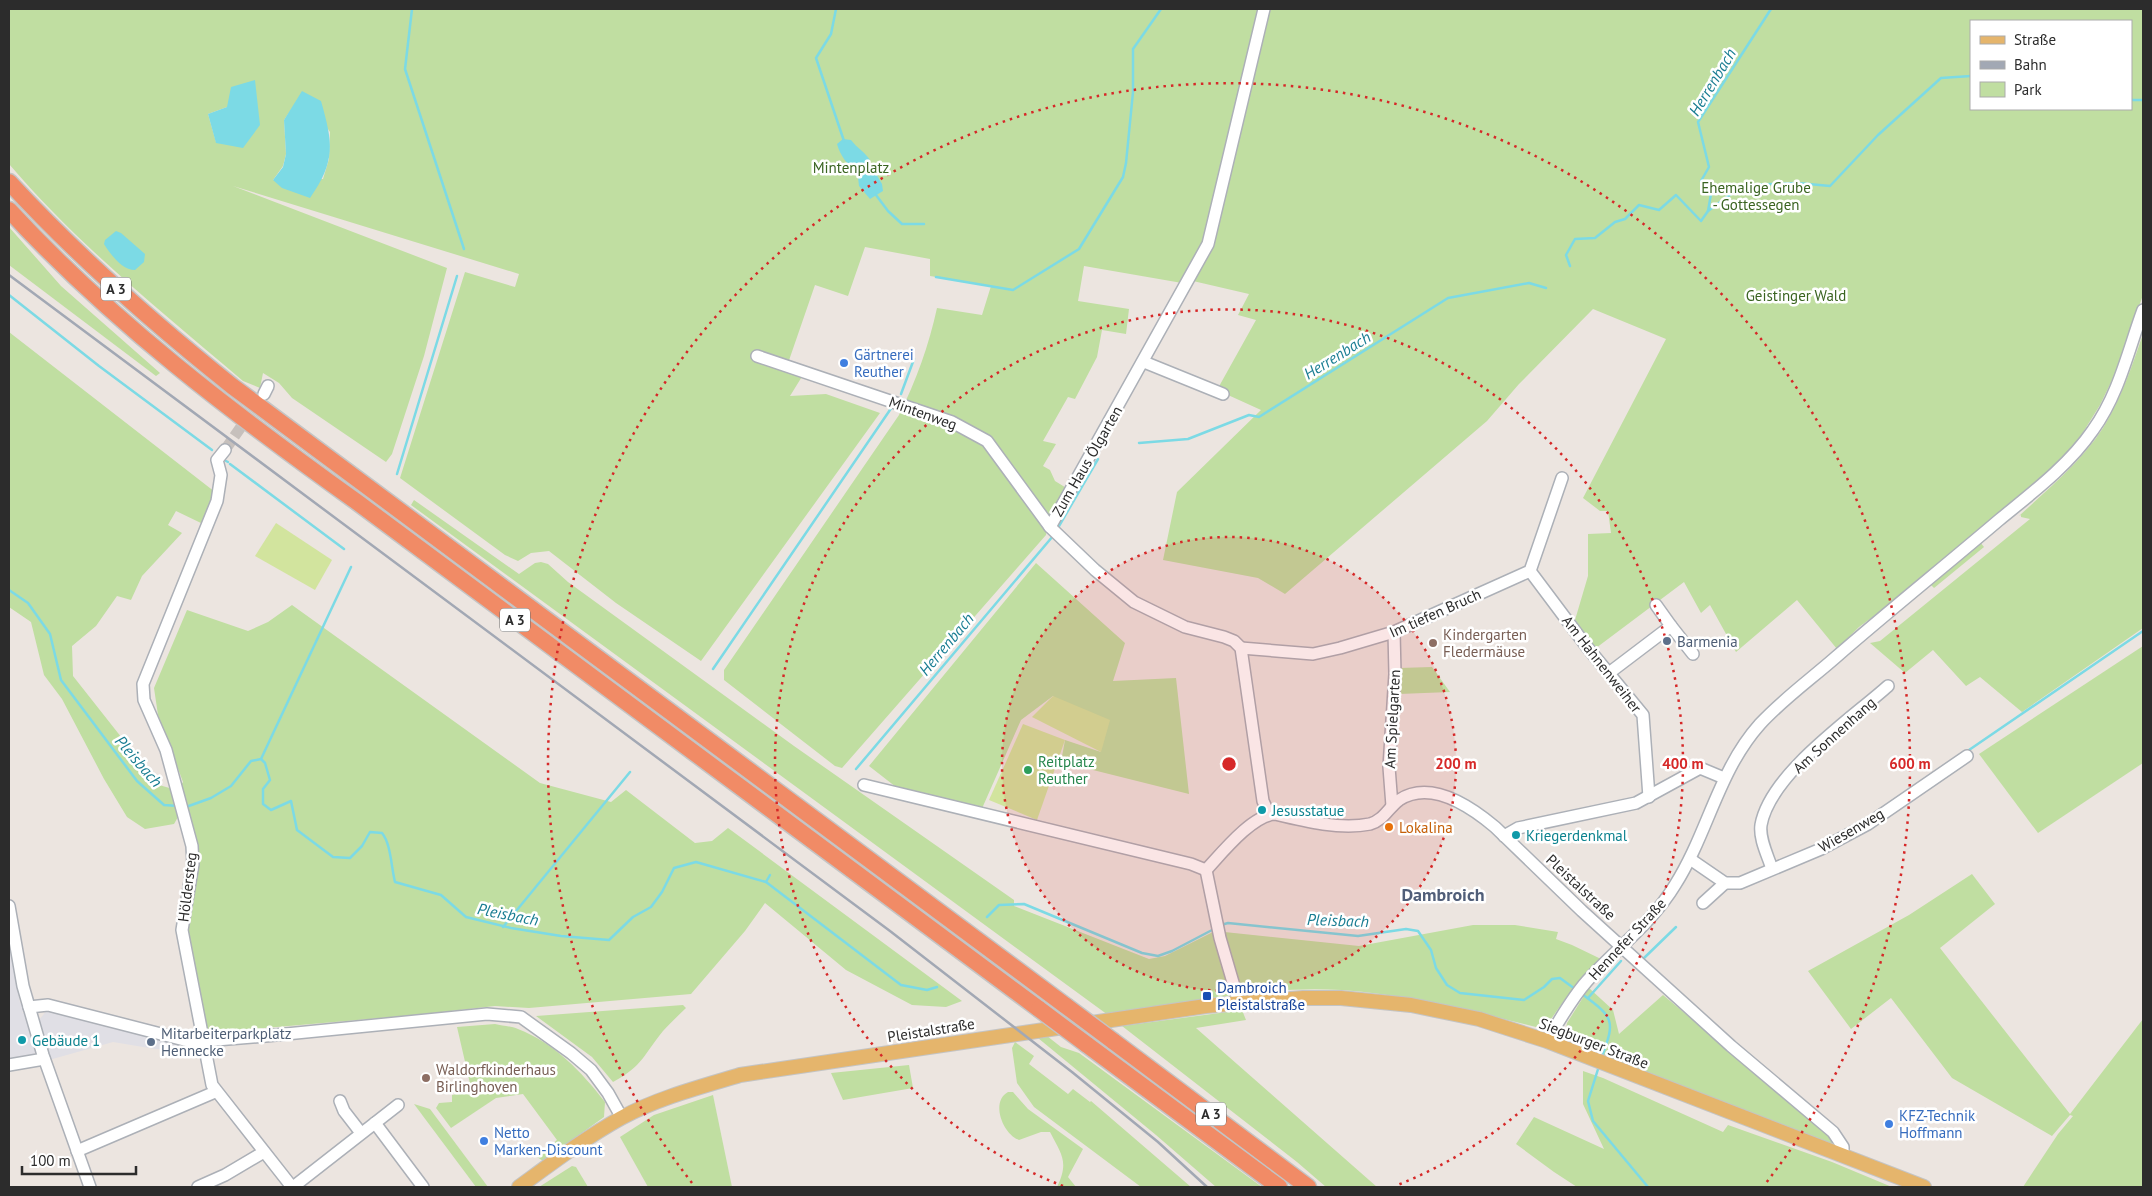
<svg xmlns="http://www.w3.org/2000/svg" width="2152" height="1196" font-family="'PT Sans',sans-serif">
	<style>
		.industrial { fill: #e0dfe5 }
		.green { fill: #c0dea1; fill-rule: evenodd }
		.pitch { fill: #d2e49e }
		.water { fill: #7cdae5 }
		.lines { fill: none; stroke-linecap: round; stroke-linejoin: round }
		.stream { stroke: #7cdae5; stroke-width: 2.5 }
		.minor-tunnel { stroke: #c6c0bc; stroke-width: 11; stroke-dasharray: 11 5.5; stroke-linecap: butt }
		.minor-casing { stroke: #acb0b7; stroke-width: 14 }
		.major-casing { stroke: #c4c4c4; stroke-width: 16 }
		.highway-casing { stroke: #c4c4c4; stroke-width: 19 }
		.minor { stroke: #fff; stroke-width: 11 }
		.major { stroke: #e5b56c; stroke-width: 14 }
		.highway { stroke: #f18b66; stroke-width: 16 }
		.rail { stroke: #a2a8b4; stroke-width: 2.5 }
		.highway-bridge-casing { stroke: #c4c4c4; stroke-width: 19; stroke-linecap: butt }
		.highway-bridge { stroke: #f18b66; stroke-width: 16 }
		.ring { fill: none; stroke: #d62828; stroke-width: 2.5; stroke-dasharray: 2.5 5 }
		.shop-dot { fill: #3f7fe0; stroke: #fff; stroke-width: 2 }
		.service-dot { fill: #5c6f8a; stroke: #fff; stroke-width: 2 }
		.education-dot { fill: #8d6e63; stroke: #fff; stroke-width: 2 }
		.leisure-dot { fill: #2e9e5b; stroke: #fff; stroke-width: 2 }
		.culture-dot { fill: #0f9aa8; stroke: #fff; stroke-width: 2 }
		.food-dot { fill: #e8710a; stroke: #fff; stroke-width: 2 }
		.transit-dot { fill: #1a4fb4; stroke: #fff; stroke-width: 2 }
		.labels { text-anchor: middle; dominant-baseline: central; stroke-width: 5; stroke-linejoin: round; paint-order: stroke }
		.shield { fill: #fff; stroke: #6b6b6b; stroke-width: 1 }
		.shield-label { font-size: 14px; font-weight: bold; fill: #2c2c2c }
		.park-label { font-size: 15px; fill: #3a6421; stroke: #fff }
		.shop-label { font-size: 15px; fill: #366cbe; stroke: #fff; text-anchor: start }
		.street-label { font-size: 15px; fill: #2c2c2c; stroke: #fff }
		.education-label { font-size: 15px; fill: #785e54; stroke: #fff; text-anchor: start }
		.service-label { font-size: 15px; fill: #4e5e75; stroke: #fff; text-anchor: start }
		.leisure-label { font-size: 15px; fill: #27864d; stroke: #fff; text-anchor: start }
		.culture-label { font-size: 15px; fill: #0d838f; stroke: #fff; text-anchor: start }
		.food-label { font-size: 15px; fill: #c56008; stroke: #fff; text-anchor: start }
		.transit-label { font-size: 15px; fill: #164399; stroke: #fff; text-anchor: start }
		.water-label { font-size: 16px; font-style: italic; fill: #197d92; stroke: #fff }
		.quarter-label { font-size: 18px; font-weight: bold; fill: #505e79; stroke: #fff }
		.centre { fill: #d62828; stroke: #fff; stroke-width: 2.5 }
		.ring-label { font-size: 15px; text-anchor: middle; font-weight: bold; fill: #d62828; stroke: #fff; stroke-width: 5; stroke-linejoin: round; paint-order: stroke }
	</style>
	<rect width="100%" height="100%" fill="#ece5e0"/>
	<!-- industrial -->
	<g class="industrial">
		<polygon points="9,944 20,1003 22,1003 24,1011 22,1013 24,1013 36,1051 33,1055 9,1060"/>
		<polygon points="48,1009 189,1044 187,1051 155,1049 113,1042 49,1060 39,1020"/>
	</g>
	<!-- green -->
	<g class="green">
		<path d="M9,9H2143V295L2115,374L2100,405L2077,442L2048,471L2019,498L1901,596L1859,627L1837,649L1797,600L1736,652L1710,605L1701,613L1684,582L1596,648L1575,620L1588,576V534L1611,533L1608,511H1600L1583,498L1666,339L1593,309L1519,384L1487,421L1285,594L1258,578L1163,560L1177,492L1261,410L1217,390L1256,320L1238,315L1249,294L1193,281L1182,283L1084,266L1078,301L1129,309L1126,334L1102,330L1097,357L1075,399L1068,397L1043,441L1056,444L1043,466L1050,470L1055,481L1068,489L1047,526L1046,535L842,768L835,766L724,680V670L899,415C916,381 929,345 937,308L982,315L991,286L930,276V259L865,247L848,296L815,285L786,369L803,375L790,396L826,394L880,413L701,661L616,603L549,551L531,553L518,561L505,555L400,478L465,272L515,287L519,274L233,186L447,268L424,356L392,454L386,462L292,398L279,383L263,373L260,388L243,381C162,312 78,245 9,164ZM1971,21H2131V109H1971ZM303,92L330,132L329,159L323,179L273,180L283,166L286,154L284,120ZM227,107L216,142L208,114Z"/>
		<polygon points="9,227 61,286 160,373 156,376 9,265"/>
		<polygon points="9,332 215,492 203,524 176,511 168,525 182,533 142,576 131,600 117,596 96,626 72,646 73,676 159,785 173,789 178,817 174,824 145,829 127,817 104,779 62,699 44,675 31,622 9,607"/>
		<path d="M2143,334V628L2022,712L1980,677L1966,686L1933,650L1905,673L1870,643L1880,641L2030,519L2021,517V515L2019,516C2048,489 2081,462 2103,428C2121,399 2132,366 2143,334Z"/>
		<path d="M414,500L519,574L535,563L541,562L548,564L568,582L794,746L1014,900V906L1149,959L1165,956L1215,931L1359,946L1473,925H1515L1558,932L1556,939L1572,945L1601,959L1568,995L1544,1029C1476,1012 1411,995 1342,990C1264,985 1184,1003 1108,1015L411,505Z"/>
		<polygon points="1980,542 1984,547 1934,588 1930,584"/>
		<polygon points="1036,563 1125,643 1113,681 1176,678 1189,794 1061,762 1065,740 1101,752 1053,696 1021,720 980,813 896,787 869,766"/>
		<polygon points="292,605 540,783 611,802 626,790 695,843 712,841 728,828 962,1001 946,1007 912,1005 846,970 765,903 745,931 691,994 529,1008 495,1006 415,1015 207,1033 186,936 198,851 180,786 183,782 158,715 154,688 187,610 248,631 268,622"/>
		<polygon points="2143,646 2143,763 2038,833 1979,754"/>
		<polygon points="1432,667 1450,692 1399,694 1399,668"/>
		<polygon points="1972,874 1995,904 1940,948 2070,1114 2143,1019 2143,1187 2023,1187 2058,1134 2073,1116 2070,1115 2052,1136 1952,1078 1891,998 1851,1029 1808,971 1909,915"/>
		<polygon points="1589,988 1613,1010 1619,1034 1663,995 1837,1140 1834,1147 1576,1045 1576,1040 1566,1030 1567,1023"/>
		<path d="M683,1005L686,1008C678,1016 670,1023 663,1031C644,1054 643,1066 613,1082L592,1057L536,1016Z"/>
		<polygon points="1242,1010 1246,1020 1196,1028 1377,1187 1326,1187 1297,1162 1122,1026"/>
		<path d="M495,1024C502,1026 511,1026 518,1029C554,1043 582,1072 605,1102L604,1117L543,1161L537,1157L557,1140L523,1094L496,1098L451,1128L436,1108L439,1103L452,1102V1095L472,1092L457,1027Z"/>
		<polygon points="1047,1036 1061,1047 1079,1053 1262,1187 1216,1187 1156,1135 1038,1038"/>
		<polygon points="1015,1042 1034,1056 1029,1064 1068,1094 1073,1089 1090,1102 1091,1101 1191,1187 1141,1187 1034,1107 1017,1083 1012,1048"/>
		<polygon points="909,1065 913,1088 843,1100 831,1073"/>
		<polygon points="1583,1071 1603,1078 1723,1132 1728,1125 1832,1162 1892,1187 1577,1187 1554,1172 1516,1144 1534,1117 1604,1149 1583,1104"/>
		<path d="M1008,1092H1013L1028,1109L1083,1149L1068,1177L1076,1187H1057C1069,1162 1062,1155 1050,1132H1041L1019,1140C1003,1134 990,1102 1008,1092Z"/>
		<polygon points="713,1095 732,1187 648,1187 620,1137 654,1115"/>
		<polygon points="414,1104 430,1109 488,1187 476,1187"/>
		<polygon points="572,1166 576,1167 588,1187 539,1187"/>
	</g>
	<!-- pitch -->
	<g class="pitch">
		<polygon points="276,523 332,560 315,590 255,556"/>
		<polygon points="1053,696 1110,720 1101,752 1032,717"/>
		<polygon points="1023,724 1065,740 1037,820 989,800"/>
	</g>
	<!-- water -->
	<g class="water">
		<polygon points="255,80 260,125 243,148 216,143 208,114 227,107 231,87"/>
		<path d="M302,91L321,101C333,143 336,161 310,198L282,188L273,180L283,167L286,154L284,120Z"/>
		<path d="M843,139L851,140C857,148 865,152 870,160L868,166L857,171C847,165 840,155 837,144Z"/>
		<polygon points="868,171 875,172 882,184 883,191 870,199 859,186 858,177"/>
		<path d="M116,231L121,233L145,254L144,262L135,270C122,270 111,255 104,244L105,240Z"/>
	</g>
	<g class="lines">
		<!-- stream -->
		<g class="stream">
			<polyline points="412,9 405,69 464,249"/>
			<polyline points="836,9 831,34 816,58 844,141"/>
			<polyline points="2131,100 2143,100"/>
			<polyline points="876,195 888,211 902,224 924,224"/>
			<polyline points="1708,211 1743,185 1798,183 1830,186 1878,135 1941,78 1971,76"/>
			<polyline points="1570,266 1566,255 1575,239 1595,238 1615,222 1625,219 1639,205 1659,210 1676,195 1701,221 1708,211 1711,194 1701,181 1709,167 1698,122 1771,9"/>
			<polyline points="936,277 1013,290 1079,249 1123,177 1126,163 1133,92 1133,49 1161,9"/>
			<polyline points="9,295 99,366 212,450"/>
			<polyline points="901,394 914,359"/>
			<polyline points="1139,443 1188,439 1249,415 1259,417 1448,298 1529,283 1546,288"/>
			<polyline points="226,461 228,462"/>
			<polyline points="230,464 344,549"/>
			<polyline points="397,474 457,276"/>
			<polyline points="1059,526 1098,459"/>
			<polyline points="9,590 28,603 50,634 61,680 137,781 164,805 178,806"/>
			<polyline points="713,669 892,407"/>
			<polyline points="1969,750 2143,631"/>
			<polyline points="261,759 351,567"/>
			<polyline points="856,769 1053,536"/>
			<path d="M186,807L211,798L231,786L251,761L261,759L265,763L270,780L263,789V804L271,810L291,801L297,830L333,857L350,858L362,846L370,832L382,833C391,844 391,866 395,882L441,895L466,917L511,928L561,936L609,940L633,917L651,907L662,892L674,868L696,862L766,882L901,985L927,990L937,987"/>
			<polyline points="766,882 770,875"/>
			<polyline points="987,917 999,905 1024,904 1142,953 1158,956 1172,951 1214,929"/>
			<polyline points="1221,925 1228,923 1358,936 1406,929 1418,931 1431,950 1436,968 1447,985 1460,993 1524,1000 1544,987 1552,979 1560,978 1575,989"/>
			<polyline points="503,927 630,772"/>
			<polyline points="1643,959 1676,927"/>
			<path d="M1582,994C1613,1017 1616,1020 1602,1056"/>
			<polyline points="1588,998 1621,961"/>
			<polyline points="1599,1066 1588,1101 1593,1121 1648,1187"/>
		</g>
		<!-- minor-tunnel -->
		<polyline class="minor-tunnel" points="225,450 261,398"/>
		<!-- minor casing -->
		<g class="minor-casing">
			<g id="minor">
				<polyline points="1264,9 1208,244 1050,527 1095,570 1134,602 1185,627 1224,637 1234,641 1241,648 1263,801 1269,814"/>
				<polyline points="757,356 952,422 987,441 1050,527"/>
				<polyline points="1144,362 1223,394"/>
				<polyline points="264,394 268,386"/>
				<polyline points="225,450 217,460 221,475 217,501 143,684 144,700 166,750 192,846 193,864 182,930 212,1085 292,1187"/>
				<polyline points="1530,571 1587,647 1643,715 1649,797"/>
				<polyline points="1671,626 1693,654"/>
				<polyline points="1241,648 1313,654 1340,648 1394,632 1530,571 1562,478"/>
				<polyline points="1609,673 1671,626 1656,605"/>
				<polyline points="864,785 1191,864 1206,870"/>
				<polyline points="1392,806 1389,767 1395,674 1394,632"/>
				<polyline points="1504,836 1518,828 1636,803 1700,768 1724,778"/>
				<polyline points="1690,859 1725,883 1740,883 1821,849 1868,824 1967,756"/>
				<path d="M1772,869C1768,856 1759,839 1761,825C1770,774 1851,719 1888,686"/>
				<path d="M1206,870C1221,854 1252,815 1275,814C1304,821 1340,830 1370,824C1384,820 1388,808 1399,800C1431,779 1470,806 1495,827L1582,911L1731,1046L1833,1132L1843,1147V1155"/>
				<polyline points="1206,870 1220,938 1239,1003"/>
				<polyline points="1703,903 1725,883"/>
				<polyline points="9,906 23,986 43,1055 90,1187"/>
				<polyline points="29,1007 48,1005 192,1042 266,1036 487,1014 521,1017 571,1053 591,1070 608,1093 622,1118"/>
				<path d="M1547,1041C1559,1021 1571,999 1587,981C1616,949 1652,923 1675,885C1708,833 1718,771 1760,724C1783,699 1811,679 1836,657C1890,610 1945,566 1999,520C2032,493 2069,465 2093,430C2119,394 2128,351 2143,310"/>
				<polyline points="9,1065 44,1059"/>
				<polyline points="340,1101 344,1111 361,1133"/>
				<polyline points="375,1123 423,1187"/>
				<polyline points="77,1151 215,1092"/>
				<polyline points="198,1187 225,1175 264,1152"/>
				<polyline points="293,1187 398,1105"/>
			</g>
		</g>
		<!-- major casing -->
		<g class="major-casing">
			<path id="major" d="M519,1187C552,1163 585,1138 621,1118C658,1098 700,1087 740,1075L1206,1006L1303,998H1341L1411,1005L1479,1019L1547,1041L1924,1187"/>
		</g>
		<!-- highway casing -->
		<g class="highway-casing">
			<g id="highway">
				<path d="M9,182C79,258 152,322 232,386L1066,1006"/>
				<path d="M9,210C112,322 234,414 357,502L1039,1009"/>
				<polyline points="1113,1041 1308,1187"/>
				<polyline points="1086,1044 1279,1187"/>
			</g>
		</g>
		<!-- minor -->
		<use href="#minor" class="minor"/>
		<!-- major -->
		<use href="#major" class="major"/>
		<!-- highway -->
		<use href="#highway" class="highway"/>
		<!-- rail -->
		<polyline class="rail" points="9,275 890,931 1072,1072 1158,1142 1207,1187"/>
		<!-- highway-bridge casing -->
		<g class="highway-bridge-casing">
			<g id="highway-bridge">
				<polyline points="1066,1006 1113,1041"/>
				<polyline points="1039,1009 1086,1044"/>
			</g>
		</g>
		<!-- highway-bridge -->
		<use href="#highway-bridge" class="highway-bridge"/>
	</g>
	<!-- distance rings -->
	<circle cx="1229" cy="764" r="227" fill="#d62828" fill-opacity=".12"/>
	<g class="ring">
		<circle cx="1229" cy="764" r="227"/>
		<path d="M1063 1186A454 454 0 1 1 1395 1186"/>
		<path d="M692 1183A681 681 0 1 1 1766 1183"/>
	</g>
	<!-- markers -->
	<g class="shop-dot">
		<circle cx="844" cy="363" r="5"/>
		<circle cx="1889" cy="1124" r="5"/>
		<circle cx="484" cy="1141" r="5"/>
	</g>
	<g class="service-dot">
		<circle cx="1667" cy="641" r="5"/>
		<circle cx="151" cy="1042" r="5"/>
	</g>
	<g class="education-dot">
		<circle cx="1433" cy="643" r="5"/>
		<circle cx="426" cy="1078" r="5"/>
	</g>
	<circle class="leisure-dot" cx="1028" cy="770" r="5"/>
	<g class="culture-dot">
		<circle cx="1262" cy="810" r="5"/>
		<circle cx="1516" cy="835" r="5"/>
		<circle cx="22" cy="1040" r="5"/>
	</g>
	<circle class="food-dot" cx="1389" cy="827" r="5"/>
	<rect class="transit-dot" x="1202" y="991" width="10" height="10" rx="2.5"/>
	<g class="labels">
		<!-- shield labels -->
		<g class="shield">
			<rect x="101" y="277.5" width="30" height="23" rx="4"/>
			<rect x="500" y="608.5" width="30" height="23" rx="4"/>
			<rect x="1196" y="1102.5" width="30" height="23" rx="4"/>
		</g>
		<g class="shield-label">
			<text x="116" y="289">A 3</text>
			<text x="515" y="620">A 3</text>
			<text x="1211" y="1114">A 3</text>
		</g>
		<!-- park labels -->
		<g class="park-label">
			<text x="851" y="167">Mintenplatz</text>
			<text x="1756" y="187">Ehemalige Grube<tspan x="1756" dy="17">- Gottessegen</tspan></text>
			<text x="1796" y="295">Geistinger Wald</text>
		</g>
		<!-- shop labels -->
		<g class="shop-label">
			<text x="854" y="354">Gärtnerei<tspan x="854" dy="17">Reuther</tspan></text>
			<text x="1899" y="1115">KFZ-Technik<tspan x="1899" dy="17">Hoffmann</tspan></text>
			<text x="494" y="1132">Netto<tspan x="494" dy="17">Marken-Discount</tspan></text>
		</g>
		<!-- street labels -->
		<g class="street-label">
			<text transform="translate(923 413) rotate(20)">Mintenweg</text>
			<text transform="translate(1087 461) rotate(-60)">Zum Haus Ölgarten</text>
			<text transform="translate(1435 613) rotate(-24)">Im tiefen Bruch</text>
			<text transform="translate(1602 664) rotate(52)">Am Hahnenweiher</text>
			<text transform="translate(1392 719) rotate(-87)">Am Spielgarten</text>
			<text transform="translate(1834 735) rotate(-42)">Am Sonnenhang</text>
			<text transform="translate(1851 830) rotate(-30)">Wiesenweg</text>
			<text transform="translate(187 887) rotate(-83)">Höldersteg</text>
			<text transform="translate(1581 887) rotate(43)">Pleistalstraße</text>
			<text transform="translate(1627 939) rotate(-47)">Hennefer Straße</text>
			<text transform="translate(931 1030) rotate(-9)">Pleistalstraße</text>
			<text transform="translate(1594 1043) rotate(21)">Siegburger Straße</text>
		</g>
		<!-- education labels -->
		<g class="education-label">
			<text x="1443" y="634">Kindergarten<tspan x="1443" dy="17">Fledermäuse</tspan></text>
			<text x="436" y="1069">Waldorfkinderhaus<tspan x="436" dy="17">Birlinghoven</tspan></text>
		</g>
		<!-- service labels -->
		<g class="service-label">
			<text x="1677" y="641">Barmenia</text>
			<text x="161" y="1033">Mitarbeiterparkplatz<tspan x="161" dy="17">Hennecke</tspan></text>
		</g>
		<!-- leisure labels -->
		<g class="leisure-label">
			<text x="1038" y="761">Reitplatz<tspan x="1038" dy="17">Reuther</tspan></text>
		</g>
		<!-- culture labels -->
		<g class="culture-label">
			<text x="1272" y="810">Jesusstatue</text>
			<text x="1526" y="835">Kriegerdenkmal</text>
			<text x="32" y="1040">Gebäude 1</text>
		</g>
		<!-- food labels -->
		<g class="food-label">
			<text x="1399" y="827">Lokalina</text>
		</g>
		<!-- transit labels -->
		<g class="transit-label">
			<text x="1217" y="987">Dambroich<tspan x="1217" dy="17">Pleistalstraße</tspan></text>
		</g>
		<!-- water labels -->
		<g class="water-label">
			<text transform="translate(1712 82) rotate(-59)">Herrenbach</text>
			<text transform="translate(1337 355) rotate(-32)">Herrenbach</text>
			<text transform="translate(946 644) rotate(-50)">Herrenbach</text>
			<text transform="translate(139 761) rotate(49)">Pleisbach</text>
			<text transform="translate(508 914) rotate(11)">Pleisbach</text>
			<text transform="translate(1338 920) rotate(2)">Pleisbach</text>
		</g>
		<!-- quarter labels -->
		<g class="quarter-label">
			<text x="1443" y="894">Dambroich</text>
		</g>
	</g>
	<circle cx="1229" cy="764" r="8" class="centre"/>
	<g class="ring-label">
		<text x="1456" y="769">200 m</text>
		<text x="1683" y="769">400 m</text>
		<text x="1910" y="769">600 m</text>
	</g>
	<!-- border -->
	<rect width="2152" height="1196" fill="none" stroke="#2c2c2c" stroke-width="20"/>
	<!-- legend -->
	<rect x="1970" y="20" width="162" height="90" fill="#ffffff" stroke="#ababab"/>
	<rect x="1980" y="36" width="25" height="8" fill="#e5b56c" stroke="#ababab"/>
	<text x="2014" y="45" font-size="15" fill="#2c2c2c">Straße</text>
	<rect x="1980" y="61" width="25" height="8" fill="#a2a8b4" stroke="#ababab"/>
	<text x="2014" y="70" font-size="15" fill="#2c2c2c">Bahn</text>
	<rect x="1980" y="82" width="25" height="15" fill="#c0dea1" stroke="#ababab"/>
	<text x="2014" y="95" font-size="15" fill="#2c2c2c">Park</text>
	<!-- scale -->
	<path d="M22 1166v8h114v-8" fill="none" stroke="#2c2c2c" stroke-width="2.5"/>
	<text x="30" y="1166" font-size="15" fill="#2c2c2c" stroke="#ffffff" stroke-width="4" paint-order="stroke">100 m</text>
</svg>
